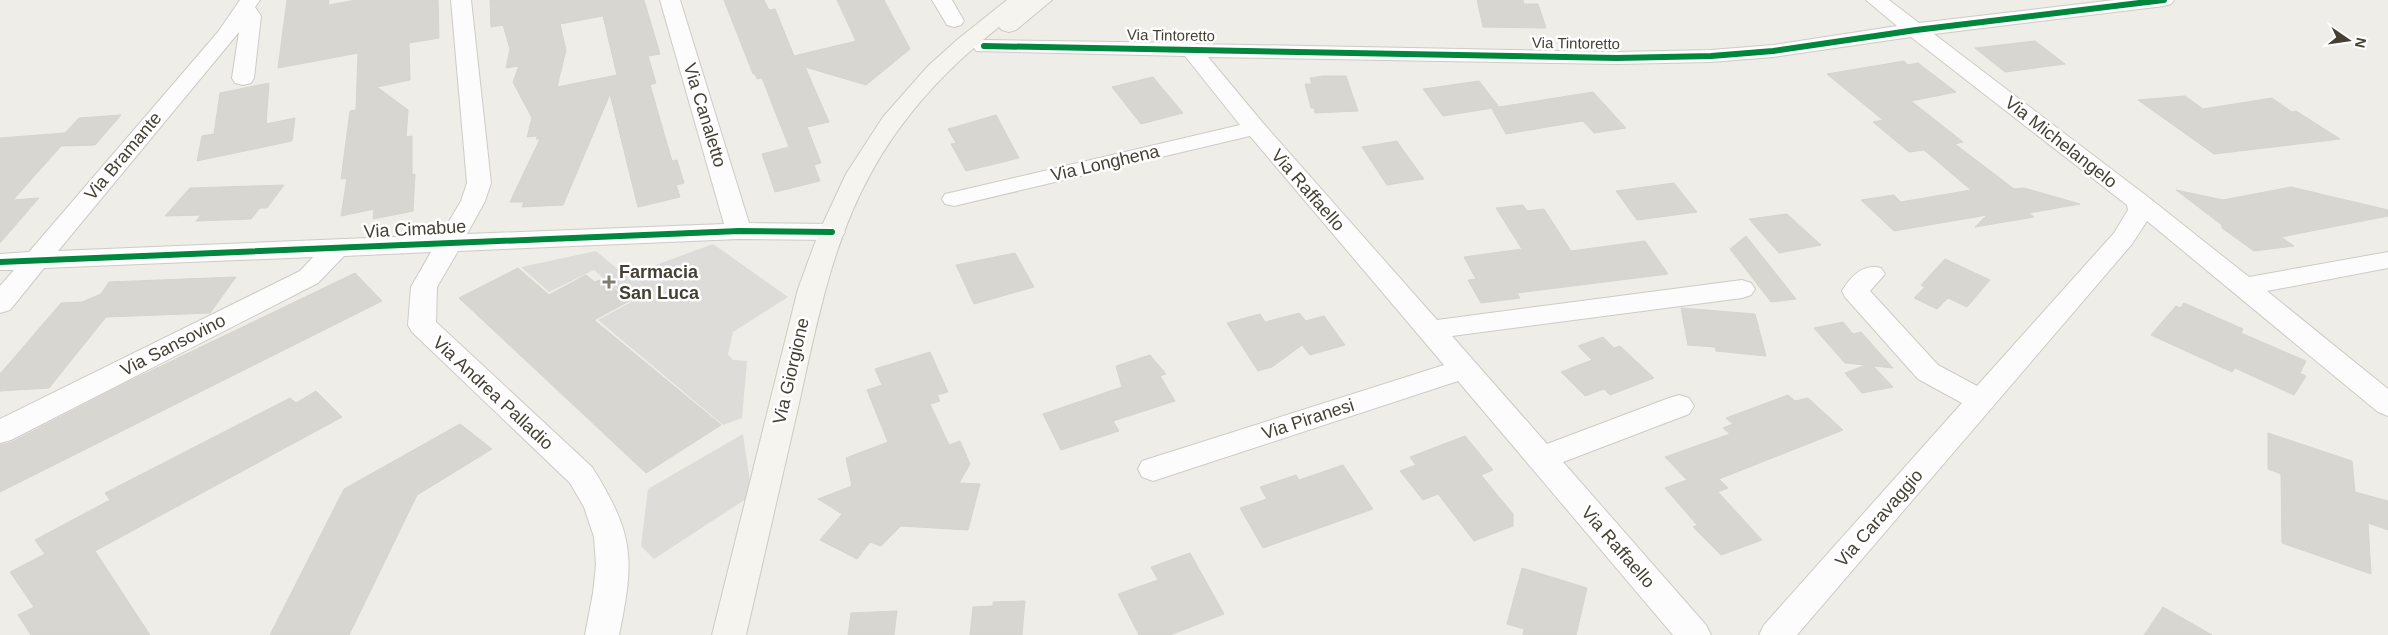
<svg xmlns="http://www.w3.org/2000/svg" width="2388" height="635" font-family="Arial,sans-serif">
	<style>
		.parking { fill: #dedcd8 }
		.building { fill: #d8d6d0; stroke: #d7d4ce; fill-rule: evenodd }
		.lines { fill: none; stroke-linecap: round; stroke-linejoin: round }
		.street-casing { stroke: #cdcbc5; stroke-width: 2 }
		.secondary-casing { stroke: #cecbbf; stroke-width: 2 }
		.street { fill: #fcfcfc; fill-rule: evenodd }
		.secondary { fill: #f6f4ee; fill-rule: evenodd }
		.cycleway-casing { stroke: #fff; stroke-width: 9 }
		.cycleway { stroke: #00873e; stroke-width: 6 }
		.poi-dot { fill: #807c73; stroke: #fff; stroke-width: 2 }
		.labels { text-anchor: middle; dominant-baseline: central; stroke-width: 5; stroke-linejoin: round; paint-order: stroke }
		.far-street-label { font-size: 15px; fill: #453f34; stroke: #fff }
		.street-label { font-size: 18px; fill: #453f34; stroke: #fff }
		.poi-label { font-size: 18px; font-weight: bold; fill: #453f34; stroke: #fff; text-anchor: start }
	</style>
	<rect width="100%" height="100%" fill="#eeede8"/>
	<!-- parking -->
	<g class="parking">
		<polygon points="713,244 788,297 733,332 728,354 733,360 747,361 742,418 723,425 598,320 631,302 594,270 549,292 521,267 596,251 626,276"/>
		<polygon points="743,434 752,495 654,559 641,546 648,489"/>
	</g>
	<!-- building -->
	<g class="building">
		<polygon points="287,0 329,0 328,5 356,0 438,0 439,38 409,43 410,80 377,87 408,110 406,137 412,136 412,175 415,174 413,211 373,219 374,209 341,216 347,178 341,179 350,111 356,110 358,53 278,68"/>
		<path d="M490,0H644L660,54L648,56L656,83L650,85L672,161L677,160L684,183L676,185L680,197L638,207L610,94L563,205L522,207L524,202H510L540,139H536L538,136L527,137L532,118L513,82L519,66L506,68L510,49L503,25L491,27ZM603,16L617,75L557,87L566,50L560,24Z"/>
		<polygon points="724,0 764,0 769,10 775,9 794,56 856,41 837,0 884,0 910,49 866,85 805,67 829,122 807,127 821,163 814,165 820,181 775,192 762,154 789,147 762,78 757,79 755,74 753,74"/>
		<polygon points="1477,0 1523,0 1524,4 1538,4 1546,28 1483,27"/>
		<polygon points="2035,41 2065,64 2005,72 1975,48"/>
		<polygon points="1904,61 1908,65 1918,63 1956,92 1911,101 1963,142 1955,144 2014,189 2024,188 2080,204 2029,213 2034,217 1975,227 1987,215 1894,231 1861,200 1894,195 1901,202 1971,190 1924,150 1909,152 1873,122 1883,120 1827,74"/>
		<polygon points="1323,76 1346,76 1358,111 1315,113 1314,108 1311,108 1305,84 1312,84 1310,78"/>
		<polygon points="1153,77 1183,113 1141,124 1112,87"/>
		<polygon points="1479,81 1499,107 1593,92 1626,128 1594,133 1583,121 1506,134 1492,109 1499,107 1443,116 1423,89"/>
		<polygon points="269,83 266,124 295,118 292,141 197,161 202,136 214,134 220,93"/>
		<polygon points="2185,96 2203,109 2272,98 2292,112 2296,111 2340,139 2214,154 2138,100"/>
		<polygon points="121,115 95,145 61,146 13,200 39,198 0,243 0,138 65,133 79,118"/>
		<polygon points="996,115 1019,158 966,171 951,144 956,143 948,129"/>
		<polygon points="1397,141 1403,150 1424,179 1387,185 1362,147"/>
		<polygon points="1674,183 1697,212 1637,220 1616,191"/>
		<polygon points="284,185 267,208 260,208 251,219 196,221 201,215 165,216 190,188"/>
		<polygon points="2291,187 2388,210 2388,216 2281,237 2294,246 2254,251 2222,228 2222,225 2176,190 2223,200"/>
		<polygon points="1523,205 1527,211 1544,209 1571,251 1645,241 1668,274 1517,293 1520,298 1481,303 1468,280 1476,279 1464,257 1522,249 1496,208"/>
		<polygon points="1787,214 1821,245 1779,253 1749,219"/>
		<polygon points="1746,236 1796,299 1771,302 1730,249"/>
		<polygon points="1015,253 1034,287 974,304 956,265"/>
		<polygon points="1945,259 1990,280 1967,307 1948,298 1937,309 1914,298 1925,287 1921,285"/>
		<polygon points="518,268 549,295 586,275 595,282 602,279 629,301 594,320 721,425 646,473 459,298"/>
		<polygon points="355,273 382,301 0,492 0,445 12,442 126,383"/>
		<polygon points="236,277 210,313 106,317 49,388 0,391 0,374 61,303 82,302 101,294 109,282"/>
		<polygon points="2184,303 2243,329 2241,333 2306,361 2300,373 2306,376 2294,395 2235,368 2232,372 2151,335 2176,306 2180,308"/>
		<polygon points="1681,308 1755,314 1766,356 1716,351 1715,347 1688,345"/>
		<polygon points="1299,313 1306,321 1324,316 1345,345 1310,355 1302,345 1272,367 1258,371 1227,323 1260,314 1265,322"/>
		<polygon points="1843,322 1853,334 1861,332 1893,368 1873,366 1893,387 1862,393 1845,373 1866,365 1845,363 1814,328"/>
		<polygon points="1603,337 1614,348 1620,346 1654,378 1610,395 1604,389 1585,396 1561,372 1592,360 1578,346"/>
		<polygon points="930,352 948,392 937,395 940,401 930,404 949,445 960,441 970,464 959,483 980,484 968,530 901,526 881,546 870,542 857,559 820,540 842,514 818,499 852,486 846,458 888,442 867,390 882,385 875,369"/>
		<polygon points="1150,355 1166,374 1160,376 1175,401 1113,421 1119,431 1061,450 1043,414 1122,387 1116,366"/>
		<polygon points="316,391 342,417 95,551 150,635 31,635 18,615 34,607 10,572 45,554 35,540 110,500 105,493 290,398 296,403"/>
		<polygon points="1788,395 1795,401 1808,398 1843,430 1719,479 1728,488 1718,492 1762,540 1721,555 1693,527 1697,525 1665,488 1687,480 1665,457 1730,434 1723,428 1733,424 1726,418"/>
		<polygon points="460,424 492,449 417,495 349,635 270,635 344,489"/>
		<polygon points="2268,433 2352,461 2355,492 2388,501 2388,530 2368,523 2371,574 2282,543 2281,474 2268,469"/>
		<polygon points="1465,436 1493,470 1481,475 1513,514 1513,526 1474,541 1438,494 1423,500 1400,471 1416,465 1410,457"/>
		<polygon points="1343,465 1373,509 1263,548 1240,508 1267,499 1260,487 1296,475 1299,480"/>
		<polygon points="1190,553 1224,614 1170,635 1139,635 1118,594 1158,580 1151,567"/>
		<polygon points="1522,568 1587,588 1576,635 1523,635 1524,629 1507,624"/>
		<polygon points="1025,601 1022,635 970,635 973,607 993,606 993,602"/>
		<polygon points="2163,607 2212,635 2144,635"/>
		<polygon points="897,611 894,635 848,635 851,613"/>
	</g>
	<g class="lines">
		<!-- street casing -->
		<g class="street-casing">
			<g id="street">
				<path d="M240,0H260L255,7L261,16L254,78L251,83L243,85L235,83L232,78L239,32L58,251L441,235L461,201L467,183L451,0H471L491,183L485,201L467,234L724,224L660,0H680L749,223L832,224L841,226L845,232L841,238L832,240L739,239L458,251L437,287L436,322L592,467C634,534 635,558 619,635H585L593,593L596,565L594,537L584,507L570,483L412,332L408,325L411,287L431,252L344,256L318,283L11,440L0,443V419L300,271L313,257L44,268L10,310L0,313V286L14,270H0V254L29,252L218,32Z"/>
				<polygon points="932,0 952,0 964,21 961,25 954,27 947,25"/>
				<path d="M1866,0H1889L1919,23L2114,0H2174L2171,4L2164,6L1934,34L2148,197L2249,277L2388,252V268L2267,291L2388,389V416L2378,412L2147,221L2132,244L1797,635H1759L1764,625L1962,403L1918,379L1845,297L1842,291C1851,276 1863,263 1881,268L1885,274L1870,291L1938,365L1977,386L2114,233L2128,210L2127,205L1911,37L1773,57L1711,62L1617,64L1208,57L1263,123L1437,320L1742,280L1751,283L1755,289L1751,295L1742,298L1452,336L1547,444L1669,398L1679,395L1689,398L1694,406L1689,414L1563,462L1706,625L1711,635H1673L1458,381L1153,481L1142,477L1138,469L1142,461L1444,365L1250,136L954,206L945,204L942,199L945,194L954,192L1240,125L1185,56L976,51L973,46L976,41L984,40L1183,43L1190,42L1198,44L1617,52L1711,50L1773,45L1897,26Z"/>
			</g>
		</g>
		<!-- secondary casing -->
		<g class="secondary-casing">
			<path id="secondary" d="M1007,0H1052L1016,30L1009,32L1002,30L999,27C948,67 902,116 871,173C832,243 817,322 800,399C782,478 764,556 746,635H712L798,289L819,232L846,174L883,117L928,66L958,39Z"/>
		</g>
		<!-- street -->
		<use href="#street" class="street"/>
		<!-- secondary -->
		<use href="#secondary" class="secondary"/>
		<!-- cycleway casing -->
		<g class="cycleway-casing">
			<g id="cycleway">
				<polyline points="984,46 1617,58 1711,56 1773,51 1916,30 2164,0"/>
				<polyline points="0,262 739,231 832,232"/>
			</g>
		</g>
		<!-- cycleway -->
		<use href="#cycleway" class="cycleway"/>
	</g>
	<!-- markers -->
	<path class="poi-dot" d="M606.5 274.5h5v5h5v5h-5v5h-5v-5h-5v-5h5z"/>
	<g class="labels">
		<!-- far-street labels -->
		<g class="far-street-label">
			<text transform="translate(1171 35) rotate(1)">Via Tintoretto</text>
			<text transform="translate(1576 43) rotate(1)">Via Tintoretto</text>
		</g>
		<!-- street labels -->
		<g class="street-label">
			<text transform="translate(705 115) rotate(73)">Via Canaletto</text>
			<text transform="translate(2061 142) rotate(38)">Via Michelangelo</text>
			<text transform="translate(123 156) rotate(-50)">Via Bramante</text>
			<text transform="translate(1105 163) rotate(-13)">Via Longhena</text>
			<text transform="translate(1308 190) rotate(49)">Via Raffaello</text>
			<text transform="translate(415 229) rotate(-3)">Via Cimabue</text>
			<text transform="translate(173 345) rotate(-27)">Via Sansovino</text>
			<text transform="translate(791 371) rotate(-77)">Via Giorgione</text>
			<text transform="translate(493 393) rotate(43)">Via Andrea Palladio</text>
			<text transform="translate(1308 419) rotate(-18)">Via Piranesi</text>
			<text transform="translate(1879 518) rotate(-49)">Via Caravaggio</text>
			<text transform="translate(1618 547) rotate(49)">Via Raffaello</text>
		</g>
		<!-- poi labels -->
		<g class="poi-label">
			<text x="619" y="272">Farmacia<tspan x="619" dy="21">San Luca</tspan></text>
		</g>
	</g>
	<!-- north arrow -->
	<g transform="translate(2348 40) rotate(103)" stroke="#ffffff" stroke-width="4" paint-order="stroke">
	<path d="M0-4L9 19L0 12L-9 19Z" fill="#453f34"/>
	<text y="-8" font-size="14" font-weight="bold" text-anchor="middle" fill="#453f34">N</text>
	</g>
</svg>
